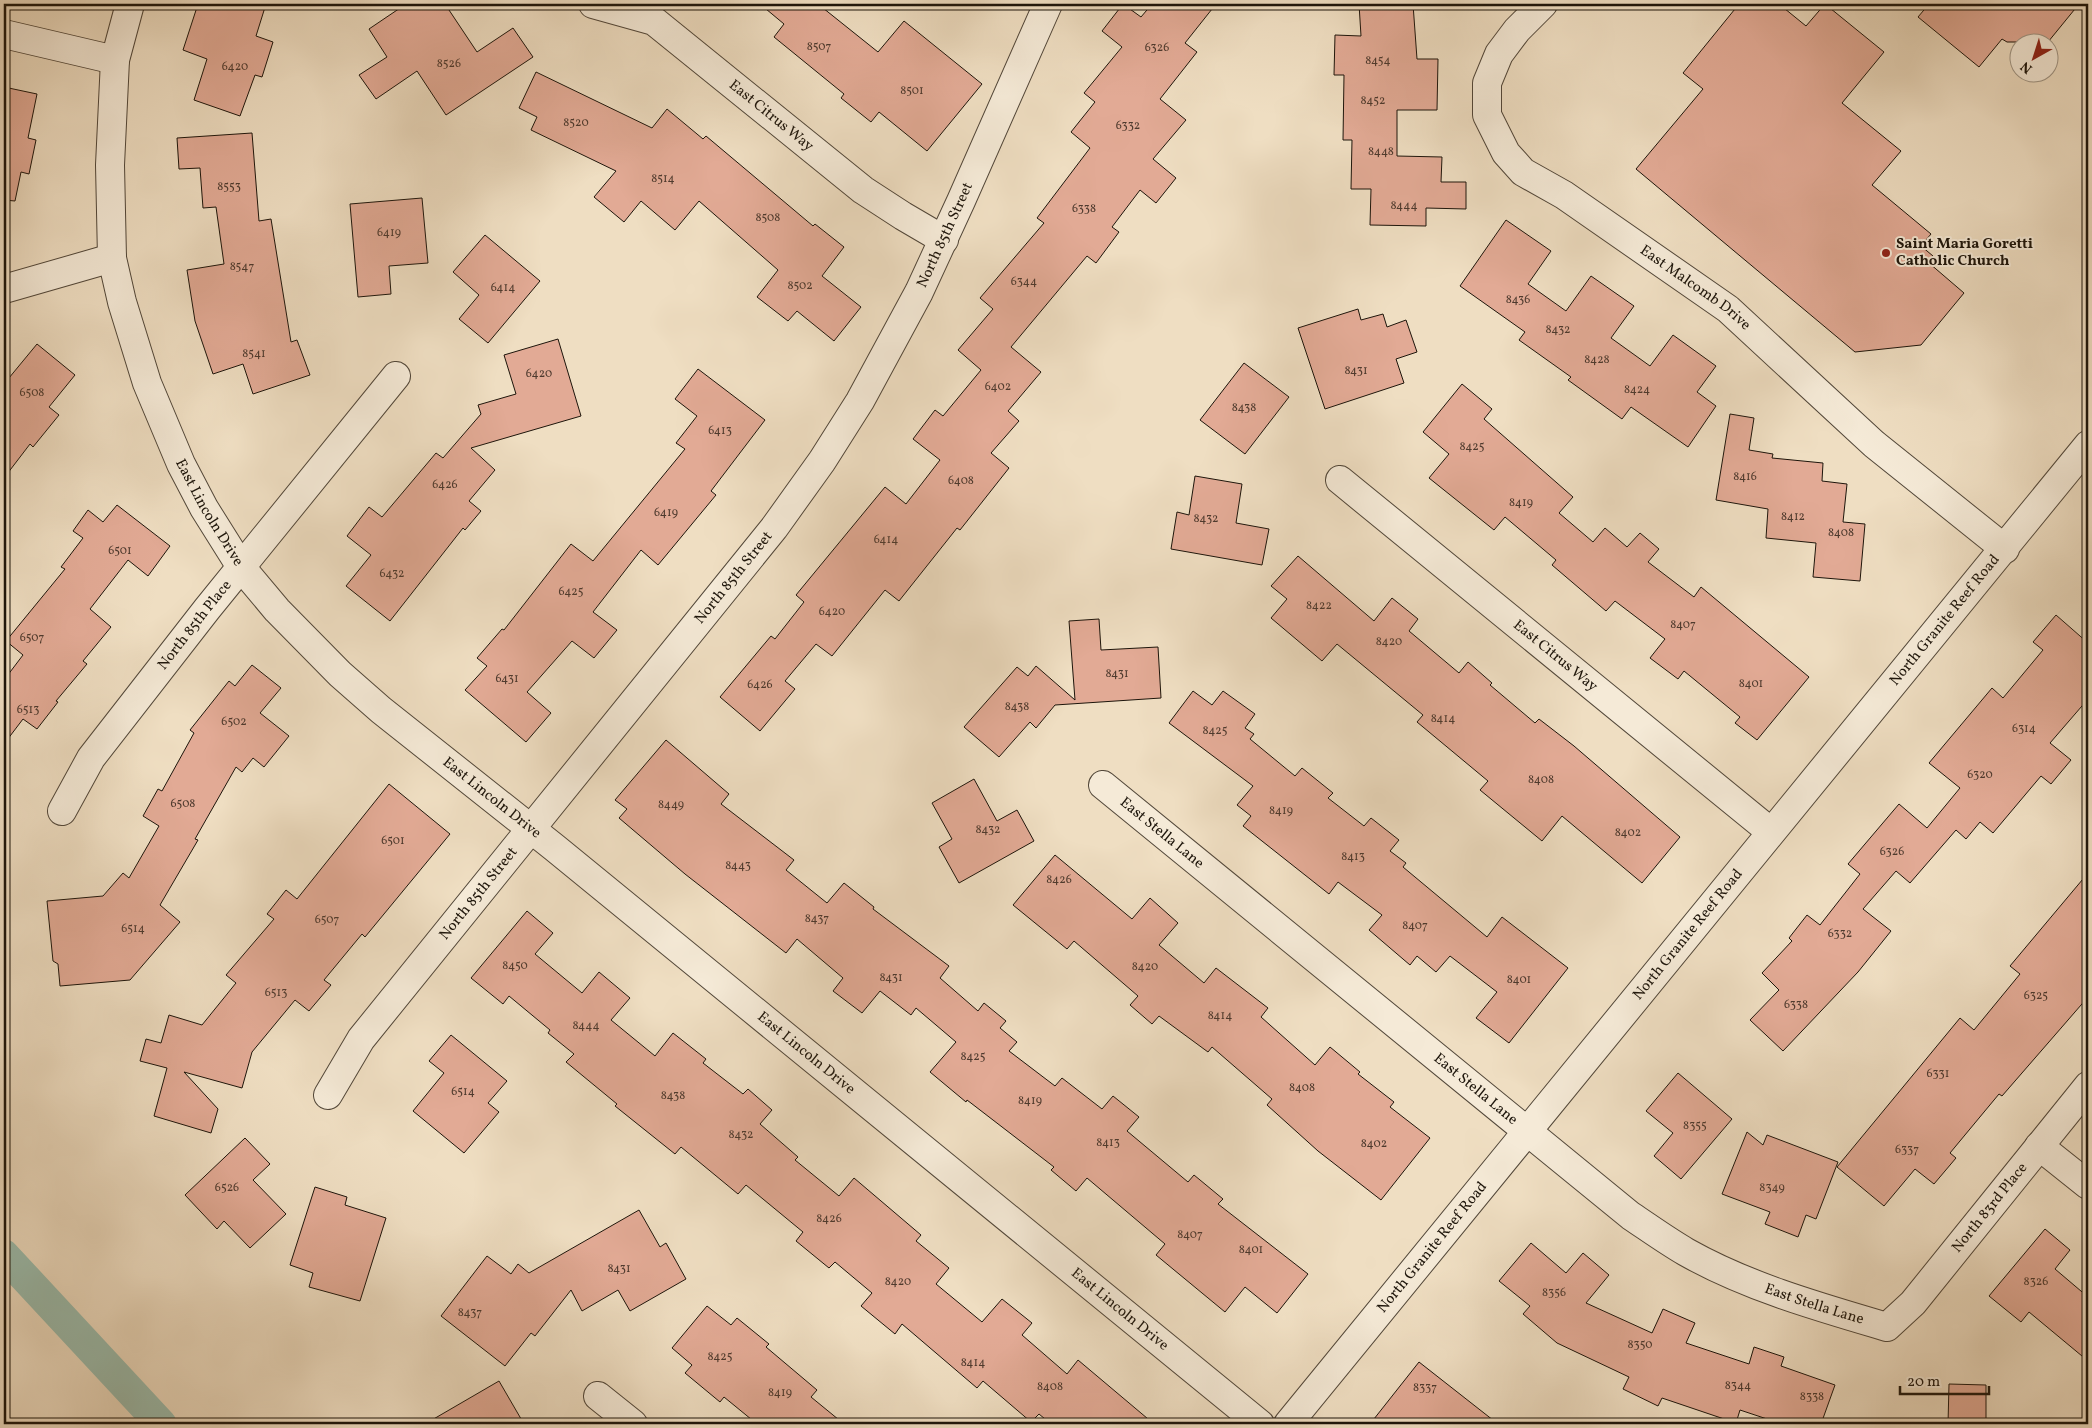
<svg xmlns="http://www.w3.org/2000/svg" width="2092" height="1428" font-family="Vollkorn,serif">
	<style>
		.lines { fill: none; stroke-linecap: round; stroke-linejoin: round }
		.canal { stroke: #9bbdae; stroke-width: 31 }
		.building { fill: #e2aa95; stroke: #1d150b }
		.minor-casing { stroke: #524739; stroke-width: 30 }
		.minor { stroke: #f5ead7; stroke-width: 28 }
		.poi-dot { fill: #8f2418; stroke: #f5ead7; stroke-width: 2 }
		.labels { text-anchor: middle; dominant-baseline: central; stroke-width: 4; stroke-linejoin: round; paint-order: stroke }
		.number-label { font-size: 12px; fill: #4e3a2e }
		.street-label { font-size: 15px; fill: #1d150b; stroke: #f5ead7 }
		.poi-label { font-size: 15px; font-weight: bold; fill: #1d150b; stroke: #f5ead7; text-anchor: start }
	</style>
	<rect width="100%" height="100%" fill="#efdec2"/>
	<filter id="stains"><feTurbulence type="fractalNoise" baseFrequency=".004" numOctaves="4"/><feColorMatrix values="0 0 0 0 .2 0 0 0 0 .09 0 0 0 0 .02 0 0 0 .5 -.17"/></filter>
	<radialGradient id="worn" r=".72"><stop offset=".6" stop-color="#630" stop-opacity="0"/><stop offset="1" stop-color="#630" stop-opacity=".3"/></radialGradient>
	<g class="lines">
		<!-- canal -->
		<polyline class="canal" points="4,1255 161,1424"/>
	</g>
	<!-- building -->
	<g class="building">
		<polygon points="198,4 266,4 256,36 273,42 262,77 255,75 240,116 194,100 207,59 183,50"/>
		<polygon points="406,4 445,4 477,52 513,28 533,57 446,115 417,71 376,99 359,75 387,57 369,29"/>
		<polygon points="760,4 818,4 878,52 904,21 982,84 927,151 879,112 871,122 841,98 844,94 774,37 784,24"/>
		<polygon points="1123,4 1141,17 1152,4 1216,4 1185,43 1197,52 1160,99 1186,120 1153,159 1176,178 1156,203 1140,190 1112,227 1119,232 1096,263 1087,256 1011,347 1041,372 1008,411 1019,421 991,453 1009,468 960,530 957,528 899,601 885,590 832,656 816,644 785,681 795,689 760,731 720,697 771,636 775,639 804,602 796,595 885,487 906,504 940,460 913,439 935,410 943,416 981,370 958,350 993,309 980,298 1044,223 1037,218 1090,148 1071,132 1095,102 1084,93 1122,47 1102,31"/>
		<polygon points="1359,4 1413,4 1417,59 1438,59 1437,110 1397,110 1397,156 1442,157 1441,182 1466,182 1466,209 1426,208 1426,226 1370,225 1371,189 1351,189 1352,140 1343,140 1344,75 1334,75 1335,35 1361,36"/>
		<polygon points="1739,4 1779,4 1806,26 1825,4 1884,52 1842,103 1901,151 1872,185 1931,234 1921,246 1933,256 1929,263 1964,293 1921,345 1855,352 1636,169 1703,89 1683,73"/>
		<polygon points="1929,4 2079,4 2048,42 2007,42 2002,39 1979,67 1918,17"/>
		<polygon points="536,72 652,128 667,109 703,139 706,136 813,226 815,224 844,247 822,276 861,307 834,341 797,311 788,321 757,297 778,270 699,201 675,230 641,201 624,222 594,197 616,171 531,130 537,117 519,108"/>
		<polygon points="4,87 37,94 28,138 36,140 29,174 21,172 15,201 4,200"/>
		<polygon points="252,133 259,221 271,219 291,342 297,340 310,375 253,394 243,364 213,374 195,321 187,270 224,264 216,207 203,208 200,168 179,169 177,138"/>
		<polygon points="422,198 428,263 389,266 391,294 358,297 350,204"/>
		<polygon points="1506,220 1551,251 1528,284 1566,311 1591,276 1634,306 1611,338 1650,366 1673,335 1716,366 1697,392 1716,406 1688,447 1631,407 1622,419 1568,380 1571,377 1519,340 1525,332 1460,286"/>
		<polygon points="485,235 540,281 488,343 459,319 479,295 453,272"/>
		<polygon points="1358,309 1361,320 1383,314 1387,327 1406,320 1417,352 1396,359 1404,383 1325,409 1298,328"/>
		<polygon points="558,339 581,416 471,448 495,470 469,501 481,511 465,530 463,528 390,621 346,586 371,555 347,536 369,507 382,517 436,453 443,458 481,414 478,405 516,394 504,355"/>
		<polygon points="37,344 75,375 49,407 59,415 33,447 30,444 4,478 4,384"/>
		<polygon points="1244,363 1289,397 1245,454 1200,420"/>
		<polygon points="698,369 765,420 711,491 716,495 658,565 641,550 593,612 617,630 594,658 572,641 527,692 551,713 526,742 465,690 487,666 477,658 502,629 504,630 571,544 593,561 685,449 676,443 697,416 675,399"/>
		<polygon points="1462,384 1492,409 1484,419 1573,497 1559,513 1593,542 1605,528 1627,547 1640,533 1659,549 1648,562 1694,597 1701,587 1809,677 1757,740 1735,723 1740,717 1684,671 1678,679 1650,658 1665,639 1615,601 1606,611 1552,565 1556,560 1505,517 1494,530 1429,478 1449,454 1423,432"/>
		<polygon points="1730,414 1754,418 1749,450 1773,454 1772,458 1823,463 1822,481 1847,484 1843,522 1865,524 1860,581 1813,577 1816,543 1766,538 1768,509 1716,500"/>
		<polygon points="1195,476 1242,484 1236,523 1269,529 1262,565 1171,549 1177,512 1189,515"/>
		<polygon points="117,505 170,546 148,576 128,560 90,609 111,627 83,661 87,664 56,701 58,702 37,729 23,719 4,744 4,680 23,655 6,641 65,569 61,567 83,538 73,531 88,510 103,522"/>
		<polygon points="1298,556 1374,621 1392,598 1418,619 1409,631 1459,673 1468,662 1492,683 1490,685 1535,723 1539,719 1574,746 1680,837 1642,883 1562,816 1542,841 1480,790 1488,781 1417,722 1423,715 1337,644 1322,661 1271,618 1287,599 1271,586"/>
		<polygon points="2056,615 2088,643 2088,699 2050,743 2071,760 2051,784 2041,776 1993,833 1980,822 1966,839 1956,830 1910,883 1896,871 1863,909 1891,931 1858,972 1783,1051 1750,1020 1779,990 1762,973 1792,941 1789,938 1807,915 1820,925 1860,874 1848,864 1899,804 1927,828 1960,788 1929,763 1992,688 2003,698 2043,650 2033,642"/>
		<polygon points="1099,619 1101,650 1158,647 1161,698 1055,705 1036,728 1030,722 999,757 964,727 1017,667 1028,676 1036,666 1075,700 1069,621"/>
		<polygon points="252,665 281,688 260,713 289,736 264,767 253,758 242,772 236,767 195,839 198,840 160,905 180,922 130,980 60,986 58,964 53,961 47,901 103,896 123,873 129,878 159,826 143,816 158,789 162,791 194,733 190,730 229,681 235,686"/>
		<polygon points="1193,691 1212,705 1223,691 1255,714 1245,728 1254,734 1250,739 1295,776 1302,768 1333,793 1328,798 1364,826 1371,818 1399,840 1390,851 1406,863 1403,867 1487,937 1502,917 1568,968 1509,1043 1476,1018 1497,992 1450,956 1436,972 1417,956 1410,965 1369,930 1382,915 1338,882 1329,894 1243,826 1251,816 1237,805 1253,786 1169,723"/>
		<polygon points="666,740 729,794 721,804 794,860 786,870 827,903 844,883 874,907 873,909 949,966 940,978 978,1011 984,1003 1006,1021 1000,1028 1017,1042 1009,1051 1055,1086 1062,1078 1102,1109 1113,1096 1139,1117 1127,1131 1188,1182 1194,1175 1223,1199 1218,1204 1308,1274 1277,1313 1245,1287 1225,1312 1156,1255 1165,1244 1087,1178 1076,1191 1051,1170 1054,1167 967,1100 966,1102 930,1072 956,1042 916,1008 911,1015 880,991 862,1013 833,991 843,978 797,939 786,953 685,874 619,818 627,809 615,800"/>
		<polygon points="974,779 997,821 1017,810 1034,841 959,883 939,847 952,839 932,803"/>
		<polygon points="389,784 450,834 365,937 362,934 324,980 331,985 309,1011 295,1000 252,1052 242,1088 184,1072 218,1109 211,1133 154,1116 167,1068 140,1061 146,1039 161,1043 169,1015 202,1025 236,983 226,975 274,919 267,914 286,890 297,899"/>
		<polygon points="1055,855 1132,919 1150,898 1178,923 1159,945 1204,983 1216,968 1268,1008 1261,1017 1315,1065 1330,1047 1360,1072 1358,1074 1394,1102 1390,1107 1430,1138 1381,1200 1318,1151 1267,1105 1272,1099 1212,1047 1208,1052 1159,1016 1152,1024 1130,1005 1138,996 1074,941 1067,949 1013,905"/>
		<polygon points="2088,873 2088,997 2002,1096 1999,1094 1950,1153 1956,1158 1934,1184 1915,1169 1884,1206 1837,1167 1960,1018 1974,1030 2020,974 2010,966"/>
		<polygon points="527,911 553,933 535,954 582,993 599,972 630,998 611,1020 655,1056 673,1033 706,1059 703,1063 743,1094 748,1089 772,1110 760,1124 798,1157 795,1160 839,1196 854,1178 921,1235 916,1241 949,1268 936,1284 982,1322 1002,1299 1032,1323 1022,1335 1067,1374 1078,1360 1154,1424 1051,1424 1039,1414 1031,1422 983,1381 977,1388 902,1324 895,1334 861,1306 872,1293 835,1262 829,1268 796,1241 803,1232 746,1185 738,1194 681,1147 675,1154 615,1106 617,1104 566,1062 574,1054 548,1033 550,1030 509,996 503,1004 471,978"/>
		<polygon points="451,1035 507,1081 488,1103 499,1112 464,1153 413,1111 444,1073 429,1061"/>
		<polygon points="1678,1073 1732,1119 1681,1179 1654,1156 1673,1133 1646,1111"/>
		<polygon points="1747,1132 1763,1145 1767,1135 1838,1162 1816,1219 1806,1215 1798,1237 1765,1224 1770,1212 1722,1194"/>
		<polygon points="245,1138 270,1164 253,1180 286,1214 250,1248 224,1221 217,1229 185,1195"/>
		<polygon points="315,1187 347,1197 345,1205 386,1218 360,1301 309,1287 313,1273 290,1265"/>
		<polygon points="639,1210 660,1247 666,1243 686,1279 630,1311 618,1290 582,1311 571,1290 535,1336 531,1333 505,1366 441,1316 487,1256 511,1274 518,1264 529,1273"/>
		<polygon points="2045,1229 2070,1250 2055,1269 2088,1297 2088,1361 2029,1312 2021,1322 1989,1296"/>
		<polygon points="1531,1243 1566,1273 1583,1253 1609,1275 1586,1303 1652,1333 1663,1309 1695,1323 1686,1343 1749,1364 1754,1347 1784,1357 1781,1366 1835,1385 1821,1424 1782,1424 1740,1410 1736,1423 1662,1398 1658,1406 1623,1389 1629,1377 1557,1343 1523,1314 1530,1306 1499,1281"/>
		<polygon points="707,1306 731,1325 737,1318 769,1344 766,1347 817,1390 811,1397 844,1424 757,1424 724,1397 720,1402 685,1373 692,1365 672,1348"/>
		<polygon points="1419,1362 1498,1424 1370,1424"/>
		<polygon points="499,1381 524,1424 425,1424"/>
		<polygon points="1949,1384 1986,1385 1986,1424 1948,1424"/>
	</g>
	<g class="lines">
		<!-- minor casing -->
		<g class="minor-casing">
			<g id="minor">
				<path id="s1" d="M130,4L115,60L110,165L112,258L122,302L147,383L181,464L204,508L241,567L277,610L340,674L381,710L555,848L1260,1424"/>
				<path id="s2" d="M593,4L654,21L863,190L903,216L944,240"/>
				<path id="s3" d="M1543,4L1517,30L1499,54L1487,83V115L1506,153L1523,172L1564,195L1728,309L1874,444L2005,549"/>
				<polyline points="4,34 115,60"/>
				<polyline points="4,289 112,258"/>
				<path id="s4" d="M1340,480L1771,832"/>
				<path id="s5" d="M1103,785L1631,1216C1649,1228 1667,1241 1686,1252C1748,1287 1819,1307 1887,1327L1913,1303L2088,1086"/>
				<path id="s6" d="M62,811L91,758L207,609L396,376"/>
				<path id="s7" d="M328,1095L361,1039L774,528L822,461L860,401L919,292L961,201L1048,4"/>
				<polyline points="2039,1146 2088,1185"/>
				<polyline points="598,1396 633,1424"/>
				<path id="s8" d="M1288,1424L2088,445"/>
			</g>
		</g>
		<!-- minor -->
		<use href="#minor" class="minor"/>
	</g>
	<!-- markers -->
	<circle class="poi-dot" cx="1886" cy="253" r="5"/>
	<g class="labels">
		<!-- number labels -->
		<g class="number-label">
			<text x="819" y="47">8507</text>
			<text x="1157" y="48">6326</text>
			<text x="1378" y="61">8454</text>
			<text x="449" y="64">8526</text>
			<text x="235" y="67">6420</text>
			<text x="912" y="91">8501</text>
			<text x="1373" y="101">8452</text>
			<text x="576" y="123">8520</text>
			<text x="1128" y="126">6332</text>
			<text x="1381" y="152">8448</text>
			<text x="663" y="179">8514</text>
			<text x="229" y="187">8553</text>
			<text x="1404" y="206">8444</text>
			<text x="1084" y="209">6338</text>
			<text x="768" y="218">8508</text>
			<text x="389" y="233">6419</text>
			<text x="242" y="267">8547</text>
			<text x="1024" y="282">6344</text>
			<text x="800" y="286">8502</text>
			<text x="503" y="288">6414</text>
			<text x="1518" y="300">8436</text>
			<text x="1558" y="330">8432</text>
			<text x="254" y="354">8541</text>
			<text x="1597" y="360">8428</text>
			<text x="1356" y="371">8431</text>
			<text x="539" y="374">6420</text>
			<text x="998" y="387">6402</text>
			<text x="1637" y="390">8424</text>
			<text x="32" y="393">6508</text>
			<text x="1244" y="408">8438</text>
			<text x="720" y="431">6413</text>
			<text x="1472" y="447">8425</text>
			<text x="1745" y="477">8416</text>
			<text x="961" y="481">6408</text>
			<text x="445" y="485">6426</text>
			<text x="1521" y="503">8419</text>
			<text x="666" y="513">6419</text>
			<text x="1793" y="517">8412</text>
			<text x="1206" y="519">8432</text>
			<text x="1841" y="533">8408</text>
			<text x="886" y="540">6414</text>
			<text x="120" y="551">6501</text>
			<text x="392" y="574">6432</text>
			<text x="571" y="592">6425</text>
			<text x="1319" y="606">8422</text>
			<text x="832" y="612">6420</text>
			<text x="1683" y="625">8407</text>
			<text x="32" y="638">6507</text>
			<text x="1389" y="642">8420</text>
			<text x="1117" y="674">8431</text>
			<text x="507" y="679">6431</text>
			<text x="1751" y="684">8401</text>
			<text x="760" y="685">6426</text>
			<text x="1017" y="707">8438</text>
			<text x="28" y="710">6513</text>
			<text x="1443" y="719">8414</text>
			<text x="234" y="722">6502</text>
			<text x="2024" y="729">6314</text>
			<text x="1215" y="731">8425</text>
			<text x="1980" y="775">6320</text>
			<text x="1541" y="780">8408</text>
			<text x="183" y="804">6508</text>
			<text x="671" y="805">8449</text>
			<text x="1281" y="811">8419</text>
			<text x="988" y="830">8432</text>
			<text x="1628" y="833">8402</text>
			<text x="393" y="841">6501</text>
			<text x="1892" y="852">6326</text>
			<text x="1353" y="857">8413</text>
			<text x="738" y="866">8443</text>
			<text x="1059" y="880">8426</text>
			<text x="817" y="919">8437</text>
			<text x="327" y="920">6507</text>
			<text x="1415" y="926">8407</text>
			<text x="133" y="929">6514</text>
			<text x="1840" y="934">6332</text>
			<text x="515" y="966">8450</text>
			<text x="1145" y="967">8420</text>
			<text x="891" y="978">8431</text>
			<text x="1519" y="980">8401</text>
			<text x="276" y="993">6513</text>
			<text x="2036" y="996">6325</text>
			<text x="1796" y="1005">6338</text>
			<text x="1220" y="1016">8414</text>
			<text x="586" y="1026">8444</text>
			<text x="973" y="1057">8425</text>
			<text x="1938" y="1074">6331</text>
			<text x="1302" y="1088">8408</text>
			<text x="463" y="1092">6514</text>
			<text x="673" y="1096">8438</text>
			<text x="1030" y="1101">8419</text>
			<text x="1695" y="1126">8355</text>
			<text x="741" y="1135">8432</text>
			<text x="1108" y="1143">8413</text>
			<text x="1374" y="1144">8402</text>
			<text x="1907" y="1150">6337</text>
			<text x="227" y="1188">6526</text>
			<text x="1772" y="1188">8349</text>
			<text x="829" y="1219">8426</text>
			<text x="1190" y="1235">8407</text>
			<text x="1251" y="1250">8401</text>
			<text x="619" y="1269">8431</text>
			<text x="898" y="1282">8420</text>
			<text x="2036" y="1282">8326</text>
			<text x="1554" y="1293">8356</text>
			<text x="470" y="1313">8437</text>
			<text x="1640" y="1345">8350</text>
			<text x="720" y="1357">8425</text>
			<text x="973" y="1363">8414</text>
			<text x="1738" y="1386">8344</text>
			<text x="1050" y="1387">8408</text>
			<text x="1425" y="1388">8337</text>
			<text x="780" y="1393">8419</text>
			<text x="1812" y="1397">8338</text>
		</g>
		<!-- street labels -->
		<g class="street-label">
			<text stroke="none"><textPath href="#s2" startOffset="214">East Citrus Way</textPath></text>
			<text stroke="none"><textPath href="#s7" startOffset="1062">North 85th Street</textPath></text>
			<text stroke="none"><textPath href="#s3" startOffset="406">East Malcomb Drive</textPath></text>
			<text stroke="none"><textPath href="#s1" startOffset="530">East Lincoln Drive</textPath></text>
			<text stroke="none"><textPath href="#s7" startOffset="658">North 85th Street</textPath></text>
			<text stroke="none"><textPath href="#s8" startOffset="1038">North Granite Reef Road</textPath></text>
			<text stroke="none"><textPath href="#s6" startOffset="229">North 85th Place</textPath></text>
			<text stroke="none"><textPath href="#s4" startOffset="278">East Citrus Way</textPath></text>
			<text stroke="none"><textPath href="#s1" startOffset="935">East Lincoln Drive</textPath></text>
			<text stroke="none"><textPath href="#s5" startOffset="76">East Stella Lane</textPath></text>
			<text stroke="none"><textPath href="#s7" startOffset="252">North 85th Street</textPath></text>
			<text stroke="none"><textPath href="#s8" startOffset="632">North Granite Reef Road</textPath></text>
			<text stroke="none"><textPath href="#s1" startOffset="1340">East Lincoln Drive</textPath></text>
			<text stroke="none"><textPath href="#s5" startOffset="481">East Stella Lane</textPath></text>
			<text stroke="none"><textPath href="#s5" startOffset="1120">North 83rd Place</textPath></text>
			<text stroke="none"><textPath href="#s8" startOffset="228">North Granite Reef Road</textPath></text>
			<text stroke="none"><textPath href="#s5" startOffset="886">East Stella Lane</textPath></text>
			<text stroke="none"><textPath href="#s1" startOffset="1745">East Lincoln Drive</textPath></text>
		</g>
		<!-- poi labels -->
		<g class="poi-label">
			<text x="1896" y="244">Saint Maria Goretti<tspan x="1896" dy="17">Catholic Church</tspan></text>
		</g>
	</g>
	<!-- margin -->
	<rect width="2092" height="1428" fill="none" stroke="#efdec2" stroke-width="20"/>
	<rect x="5" y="5" width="2082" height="1418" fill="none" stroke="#1d150b" stroke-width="2.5"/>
	<rect x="10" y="10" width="2072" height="1408" fill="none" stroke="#1d150b"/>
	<!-- north arrow -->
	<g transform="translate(2034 58) rotate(219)"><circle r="24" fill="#f5ead7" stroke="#9f9585"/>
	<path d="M0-4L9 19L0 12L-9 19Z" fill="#8f2418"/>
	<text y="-8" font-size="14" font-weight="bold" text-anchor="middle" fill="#1d150b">N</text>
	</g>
	<!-- scale -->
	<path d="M1900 1386v8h89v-8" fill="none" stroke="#1d150b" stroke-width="2.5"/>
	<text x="1907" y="1386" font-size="15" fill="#1d150b" stroke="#f5ead7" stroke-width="4" paint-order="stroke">20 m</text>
	<rect width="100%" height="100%" filter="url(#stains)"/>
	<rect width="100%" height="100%" fill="url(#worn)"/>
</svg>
